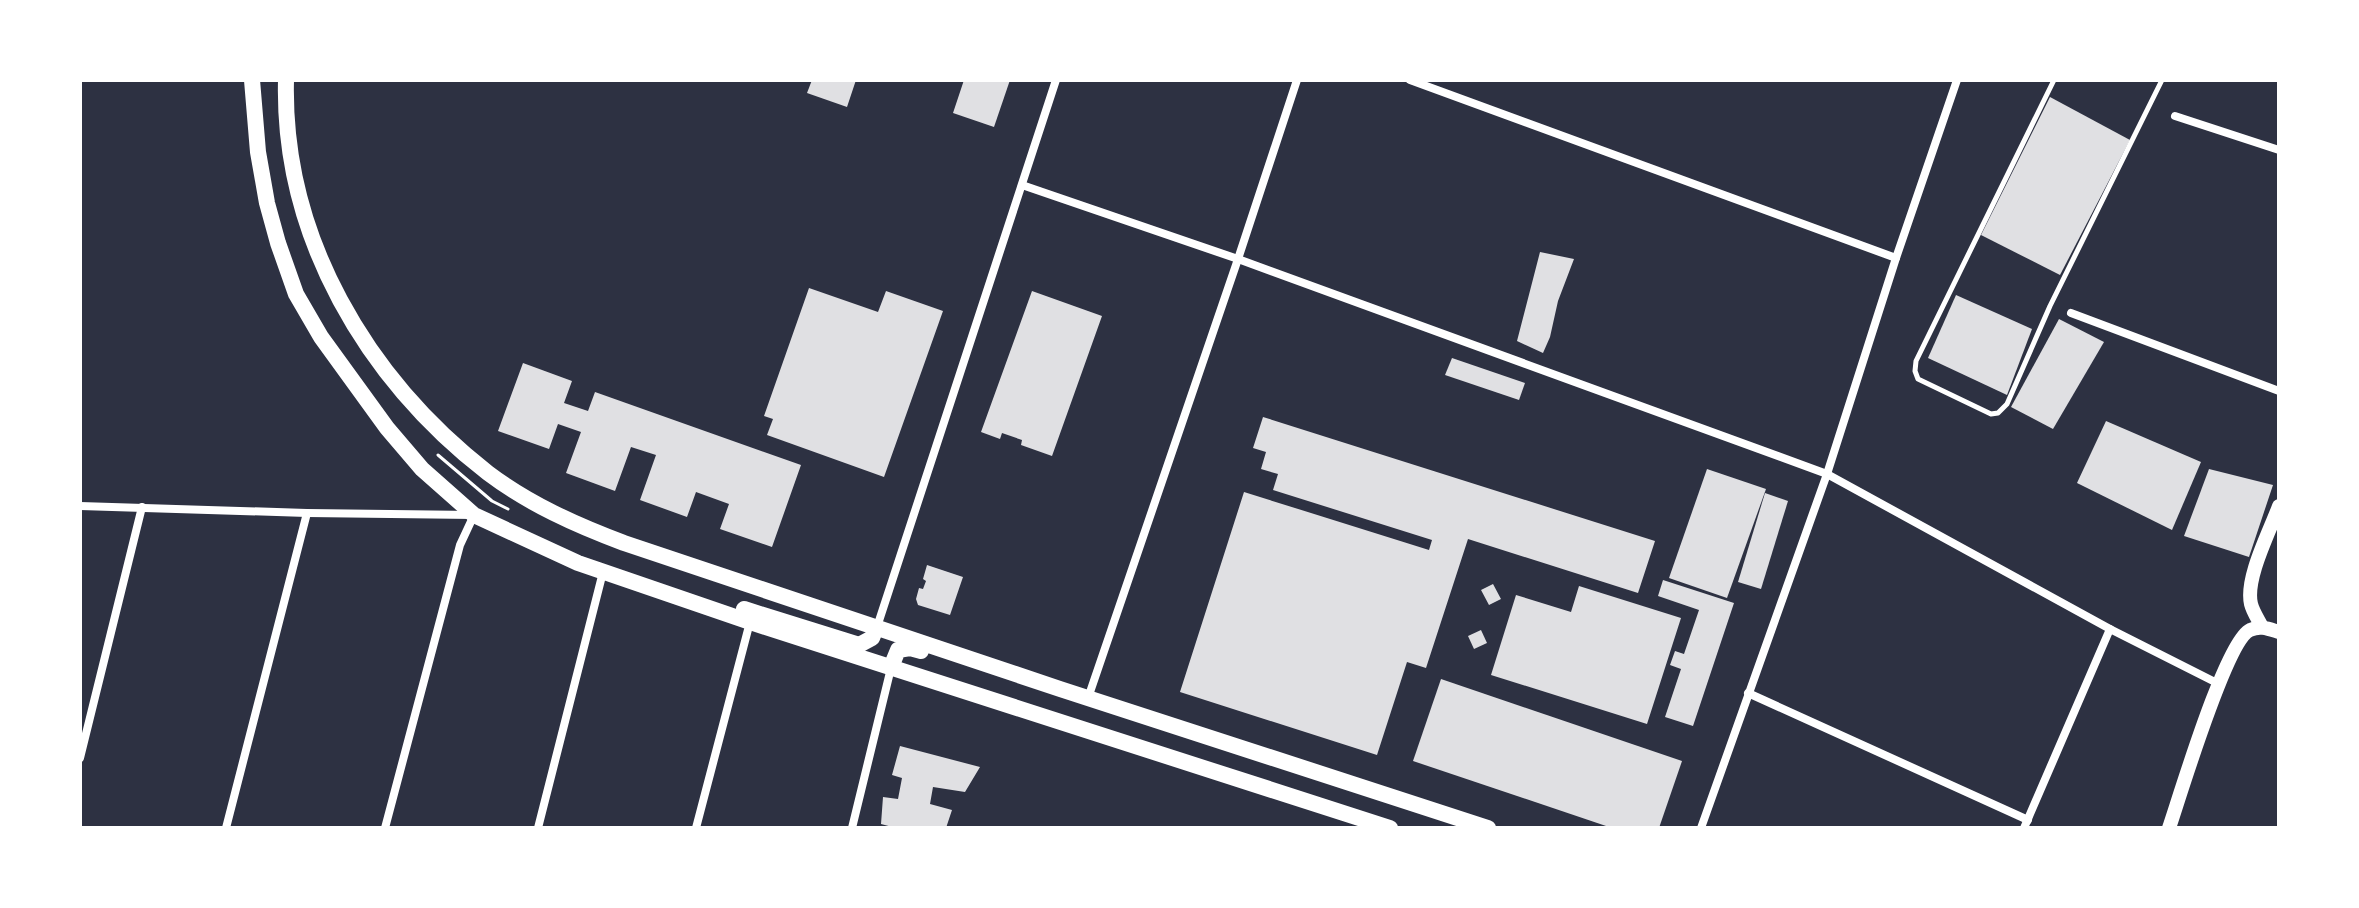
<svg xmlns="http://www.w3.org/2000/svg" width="2359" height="908" font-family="'PT Sans Narrow',sans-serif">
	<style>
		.building { fill: #e0e0e3 }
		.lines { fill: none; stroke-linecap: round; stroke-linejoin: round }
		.path { stroke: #fff; stroke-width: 3 }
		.service { stroke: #fff; stroke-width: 5 }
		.minor { stroke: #fff; stroke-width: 8 }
		.secondary { stroke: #fff; stroke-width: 14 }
		.primary { stroke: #fff; stroke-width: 16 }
	</style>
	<rect width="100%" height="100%" fill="#2d3142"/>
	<!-- building -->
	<g class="building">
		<polygon points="812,80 856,80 847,107 807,93"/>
		<polygon points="964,80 1010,80 994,127 953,113"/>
		<polygon points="2050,97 2130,140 2060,275 1981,235"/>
		<polygon points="1540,252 1574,259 1558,301 1550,337 1543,353 1517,341"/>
		<polygon points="809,288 878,312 886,291 943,311 884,477 767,435 773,419 764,416"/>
		<polygon points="1032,291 1102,316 1052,456 1021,445 1022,440 1002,433 1000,439 981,432"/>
		<polygon points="1956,295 2032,329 2007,395 1928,358"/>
		<polygon points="2059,319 2104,342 2053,429 2011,407"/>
		<polygon points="1452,358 1525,383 1519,400 1445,375"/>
		<polygon points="523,363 572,381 564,403 588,411 595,392 801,465 772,547 720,529 729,504 696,492 687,517 640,500 656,455 631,447 615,491 566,473 581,432 558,424 549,449 498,431"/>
		<polygon points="1263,417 1655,541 1638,593 1468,539 1426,668 1407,662 1377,755 1180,692 1244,492 1429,550 1432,540 1273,490 1278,474 1261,469 1266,452 1253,448"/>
		<polygon points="2106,421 2201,462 2172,530 2077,483"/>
		<polygon points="1707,469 1766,489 1727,598 1669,578"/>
		<polygon points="2209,469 2273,485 2249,557 2184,536"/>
		<polygon points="1765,493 1788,501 1761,589 1738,582"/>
		<polygon points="927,565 963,577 950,615 918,605 916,599 919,588 923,589 926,581 923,579"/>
		<polygon points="1663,580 1734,603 1693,726 1665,717 1681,669 1670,665 1675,651 1684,654 1699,610 1658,596"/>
		<polygon points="1493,584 1501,599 1489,605 1481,590"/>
		<polygon points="1579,586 1681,618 1647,724 1491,675 1516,595 1571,612"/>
		<polygon points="1481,630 1487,643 1474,649 1468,636"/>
		<polygon points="1441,679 1682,761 1659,828 1612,828 1413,761"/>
		<polygon points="900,746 980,767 965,792 933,787 930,804 952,810 946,828 896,828 881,824 883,797 898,799 902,778 892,775"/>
	</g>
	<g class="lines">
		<!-- path -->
		<polyline class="path" points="438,455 492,501 508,509"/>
		<!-- service -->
		<polyline class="service" points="2054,80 1916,361 1915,371 1918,379 1991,414 1998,413 2007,404 2050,306 2162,80"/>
		<!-- minor -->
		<g class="minor">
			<polyline points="1410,80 1896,258"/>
			<polyline points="2175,116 2279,150"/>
			<polyline points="1022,185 1238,259 1827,474 2110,629 2219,684"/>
			<polyline points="2071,313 2279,391"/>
			<polyline points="80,506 307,513 474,515 460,545 385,828"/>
			<polyline points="877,627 1056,80"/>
			<polyline points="1748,693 2028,820"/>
			<polyline points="1088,698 1238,259 1297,80"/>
			<polyline points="80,758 142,507"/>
			<polyline points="226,828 307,513"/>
			<polyline points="538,828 603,572"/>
			<polyline points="696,828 750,622"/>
			<polyline points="852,828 891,668"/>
			<polyline points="1701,828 1827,474 1896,258 1957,80"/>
			<polyline points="2024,828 2110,629"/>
		</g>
		<!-- secondary -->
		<g class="secondary">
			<path d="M2262,627C2258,619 2253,612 2251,604C2245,578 2270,531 2279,506"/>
			<path d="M2169,828C2180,796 2226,641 2250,630C2260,625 2269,629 2279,632"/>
		</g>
		<!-- primary -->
		<g class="primary">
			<polyline points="252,80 258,152 267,203 278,243 296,294 321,337 387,428 422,469 474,515 578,563 750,622 1390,828"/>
			<path d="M286,80C282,237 367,379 488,473C529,504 576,525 624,543L1060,689L1488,828"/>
			<polyline points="744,609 859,645 872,638 876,628"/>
			<polyline points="891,667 898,650 910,648 921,651"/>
		</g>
	</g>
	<!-- border -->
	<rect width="2359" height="908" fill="none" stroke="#ffffff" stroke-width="164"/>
</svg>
